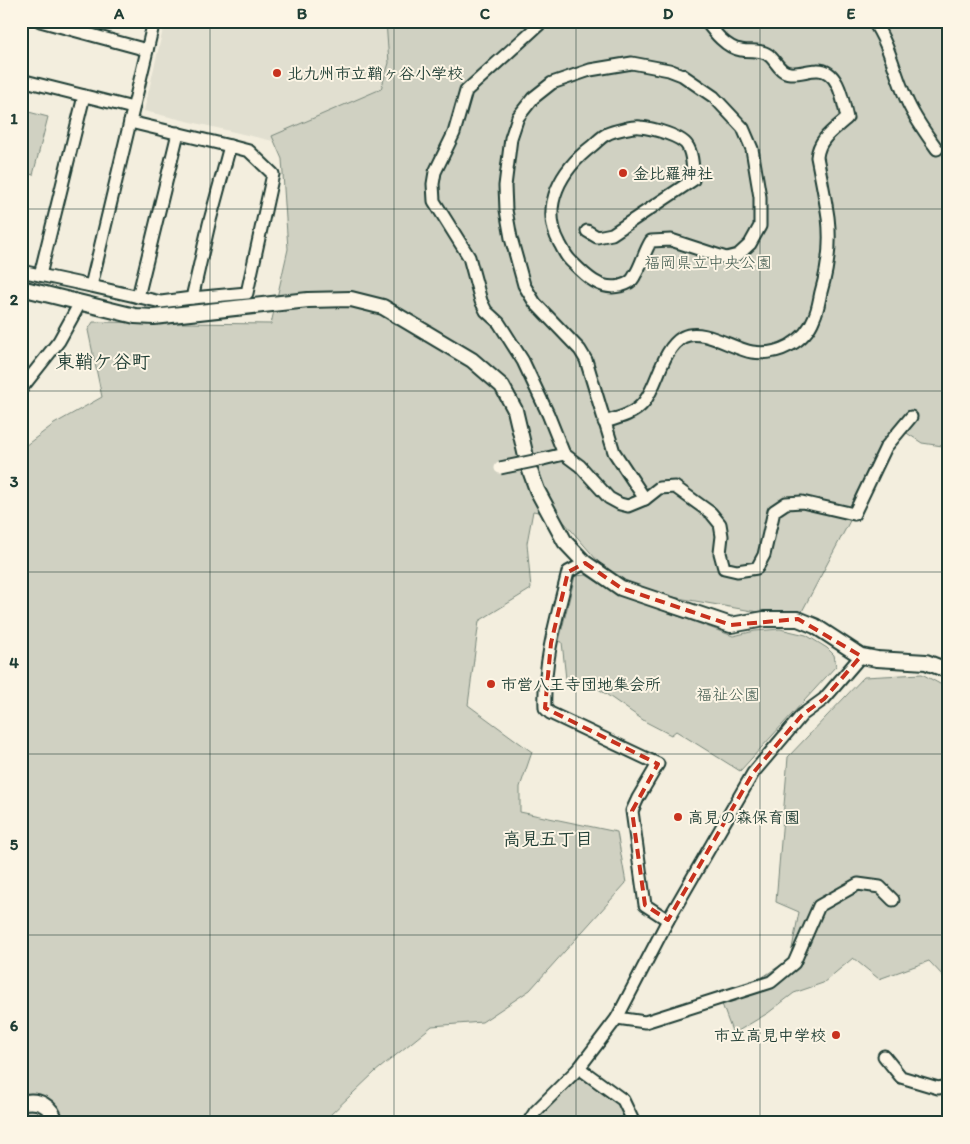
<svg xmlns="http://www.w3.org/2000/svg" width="970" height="1144" font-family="Itim,'Klee One',sans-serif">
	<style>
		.built { fill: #e1dfd0 }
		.green { fill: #d0d1c2; stroke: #78877b }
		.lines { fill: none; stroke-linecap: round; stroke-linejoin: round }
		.minor-casing { stroke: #1f3d34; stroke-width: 15 }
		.tertiary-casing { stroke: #1f3d34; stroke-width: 18 }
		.minor { stroke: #fcf5e5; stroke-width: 11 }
		.tertiary { stroke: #fcf5e5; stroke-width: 14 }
		.minor-bridge-casing { stroke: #1f3d34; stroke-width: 15; stroke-linecap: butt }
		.minor-bridge { stroke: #fcf5e5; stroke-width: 11 }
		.marked { fill: none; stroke: #c8321e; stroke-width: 4; stroke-dasharray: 10 6; stroke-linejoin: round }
		.grid { fill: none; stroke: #1f3d34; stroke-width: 1; stroke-opacity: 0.55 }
		.poi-dot { fill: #c8321e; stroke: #fcf5e5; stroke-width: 2 }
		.labels { text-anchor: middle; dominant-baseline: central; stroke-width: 4; stroke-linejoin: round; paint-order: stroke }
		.poi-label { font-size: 16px; font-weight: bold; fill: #1f3d34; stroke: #fcf5e5; text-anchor: start }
		.park-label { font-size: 16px; fill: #425b50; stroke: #fcf5e5 }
		.neighbourhood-label { font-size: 18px; font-weight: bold; fill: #1f3d34; stroke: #fcf5e5 }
		.quarter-label { font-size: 19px; font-weight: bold; fill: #1f3d34; stroke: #fcf5e5 }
		.neatline { fill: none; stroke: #1f3d34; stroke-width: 2 }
		.grid-label { font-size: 16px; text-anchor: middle; font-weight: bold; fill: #1f3d34 }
	</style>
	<rect width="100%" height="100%" fill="#f3eede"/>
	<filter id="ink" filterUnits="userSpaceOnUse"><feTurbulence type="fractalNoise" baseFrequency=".02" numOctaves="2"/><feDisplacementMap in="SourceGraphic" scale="10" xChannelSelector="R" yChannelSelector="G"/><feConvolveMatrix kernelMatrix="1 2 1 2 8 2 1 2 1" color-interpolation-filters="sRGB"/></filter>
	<g filter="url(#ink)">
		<!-- built -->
		<polygon class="built" points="165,21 402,21 395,101 286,144 144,111"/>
		<!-- green -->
		<g class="green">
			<polygon points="386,21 949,21 949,447 922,443 899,428 798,619 621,588 559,516 533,511 527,543 531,589 479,621 468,705 532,752 520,787 520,812 617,832 626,883 530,990 482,1022 432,1026 375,1072 328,1117 313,1123 21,1123 21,449 54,424 102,397 88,330 93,322 271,324 288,249 282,159 272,136 381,89 389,63"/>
			<polygon points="21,110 48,117 33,175 21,171"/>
			<polygon points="586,575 615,593 733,636 755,631 780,629 806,635 827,648 834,655 836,666 740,771 676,731 671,735 646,722 590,683 566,679 562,642 559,641 575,576"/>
			<polygon points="922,674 949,689 949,975 944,977 929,961 879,979 853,958 823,983 794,993 768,1013 733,1034 722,1004 790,959 799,912 776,902 788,757 864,677"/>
			<polygon points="577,1078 584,1079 621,1105 629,1123 533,1123 569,1082"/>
		</g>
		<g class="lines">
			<!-- minor casing -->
			<g class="minor-casing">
				<g id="minor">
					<polyline points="40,21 147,50"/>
					<polyline points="543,21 466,91 454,133 435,172 433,184 434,201 469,257 481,301 486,311 499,323 523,361 548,414 564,454 580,466 609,498 620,504 628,506 645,499 659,488 675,487 711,513 720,524 722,536 720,553 724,568 737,571 757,568 764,555 774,511 786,503 802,502 854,514 886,447 911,417"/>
					<path d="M873,21C890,45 895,76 908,103C916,120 926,134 937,149"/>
					<polyline points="21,80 133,108"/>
					<path d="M587,231L597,237L612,234L693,180C693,170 693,156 688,147C683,136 652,128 640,127C634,126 613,131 607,134C602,136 597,142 592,146C562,169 539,206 560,244C563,249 565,255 570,260C584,274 599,291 620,286C627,284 632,282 635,275C642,264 644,252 651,241L671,240L726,258L738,255L750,244L760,226V197L752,149L743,128L714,97L682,75L669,70L632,63L590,70L552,83L533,98L518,117L511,138L505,186L506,210L511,238L524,285L535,303L580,350L586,360L614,452L645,499"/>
					<polyline points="21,271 91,286 154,21"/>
					<polyline points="40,275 84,96"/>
					<polyline points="91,286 161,302 192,298 209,224 230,146 130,122"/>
					<polyline points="138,297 178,133"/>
					<polyline points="192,298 247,293 273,174 249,151 230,146"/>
					<polyline points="21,389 59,341 80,303"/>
					<path d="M604,422C618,418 635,414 644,402C659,383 661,350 683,337C702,327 733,349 752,352C778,356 805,342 814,318C818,310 819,301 821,292C828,268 831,242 828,217C825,197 821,177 817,157C819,138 834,130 847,118C843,102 839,69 817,70C808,70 799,74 790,73C778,72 776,59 767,54C758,49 750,52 741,50C726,48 714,32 706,21"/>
					<polyline points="543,459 564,454"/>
					<path d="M585,563L568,572C557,617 543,662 545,708L550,713L658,764L638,798L632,811L645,905L668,920"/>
					<polyline points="617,1018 645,1022 771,982 794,963 819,906 858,884 880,887 893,900"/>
					<polyline points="884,1056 901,1077 938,1088 949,1086"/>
					<polyline points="579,1068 623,1100 634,1123"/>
					<polyline points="528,1123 535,1112 579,1068 617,1018 668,920 753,773 802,715 824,699 861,656"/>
				</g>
			</g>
			<!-- tertiary casing -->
			<g class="tertiary-casing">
				<g id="tertiary">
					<polyline points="21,288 135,316 154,317 308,300 351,299 383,307 472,360 502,386 515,410 528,465 537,490 565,542 585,563 621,588 731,625 764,619 798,619 815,626 861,656 877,659 926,662 949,671"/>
					<path d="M21,1103C38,1098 53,1106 56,1123"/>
				</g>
			</g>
			<!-- minor -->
			<use href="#minor" class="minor"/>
			<!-- tertiary -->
			<use href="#tertiary" class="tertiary"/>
			<!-- minor-bridge casing -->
			<g class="minor-bridge-casing">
				<polyline id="minor-bridge" points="500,468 543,459"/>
			</g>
			<!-- minor-bridge -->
			<use href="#minor-bridge" class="minor-bridge"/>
		</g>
	</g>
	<!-- marked area -->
	<path class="marked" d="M585,563L621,588L731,625L798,619L861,656L824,699L802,715L753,773L668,920L645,905L632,811L658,764L545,708L551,643L568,572Z"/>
	<!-- grid -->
	<path class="grid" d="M210,21V1123M394,21V1123M576,21V1123M760,21V1123M21,209H949M21,391H949M21,572H949M21,754H949M21,935H949"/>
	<!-- markers -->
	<g class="poi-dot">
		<circle cx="277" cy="73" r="5"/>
		<circle cx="623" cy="173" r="5"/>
		<circle cx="491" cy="684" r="5"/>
		<circle cx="678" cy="817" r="5"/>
		<circle cx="836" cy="1035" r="5"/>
	</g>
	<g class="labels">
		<!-- poi labels -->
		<g class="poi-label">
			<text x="287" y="73">北九州市立鞘ヶ谷小学校</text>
			<text x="633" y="173">金比羅神社</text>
			<text x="501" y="684">市営八王寺団地集会所</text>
			<text x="688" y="817">高見の森保育園</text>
			<text x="826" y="1035" text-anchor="end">市立高見中学校</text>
		</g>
		<!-- park labels -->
		<g class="park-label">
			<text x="708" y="262">福岡県立中央公園</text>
			<text x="728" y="694">福祉公園</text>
		</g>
		<!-- neighbourhood labels -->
		<g class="neighbourhood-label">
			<text x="548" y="839">高見五丁目</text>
		</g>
		<!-- quarter labels -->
		<g class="quarter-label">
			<text x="103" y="361">東鞘ケ谷町</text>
		</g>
	</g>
	<!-- margin -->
	<rect width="970" height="1144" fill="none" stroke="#fcf5e5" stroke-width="55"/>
	<rect x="28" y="28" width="914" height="1088" class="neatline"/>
	<g class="grid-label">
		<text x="119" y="19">A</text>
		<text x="302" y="19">B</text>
		<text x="485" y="19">C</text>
		<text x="668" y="19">D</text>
		<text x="851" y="19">E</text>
		<text x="14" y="124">1</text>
		<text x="14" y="305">2</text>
		<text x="14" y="487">3</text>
		<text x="14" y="668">4</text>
		<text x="14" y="850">5</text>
		<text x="14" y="1031">6</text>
	</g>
</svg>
